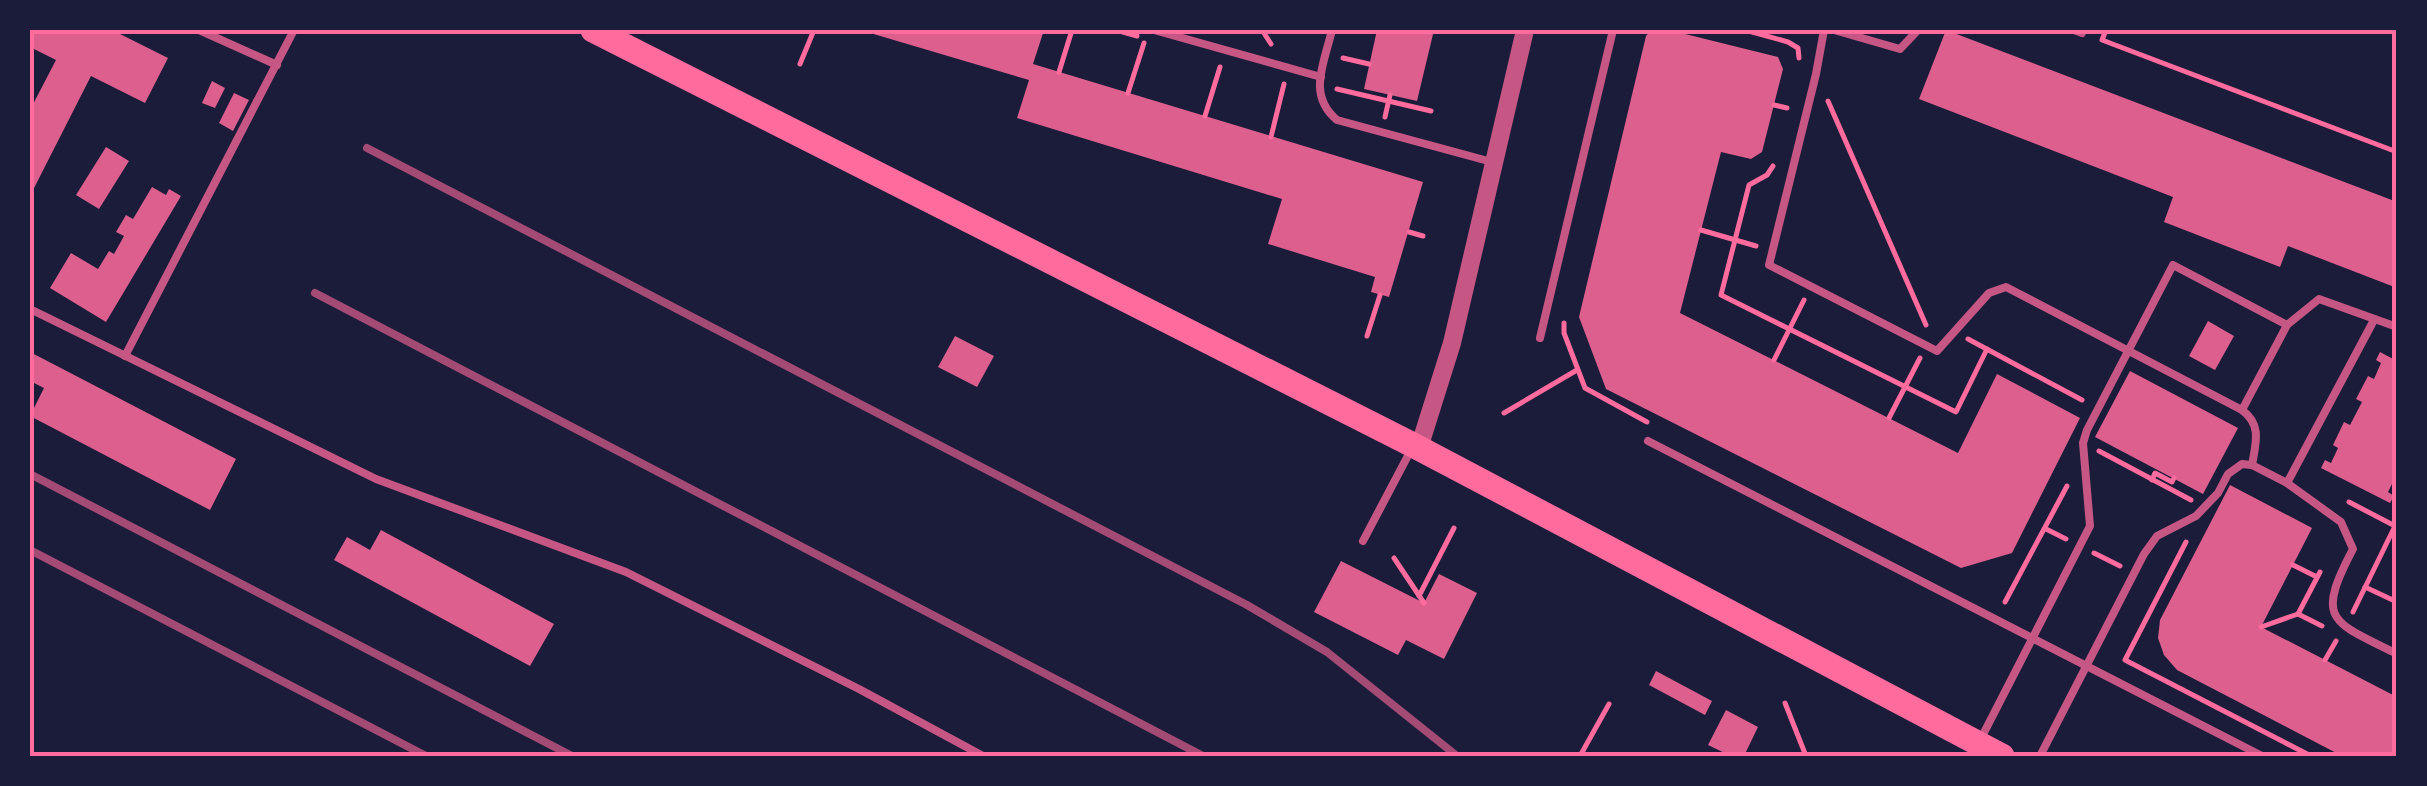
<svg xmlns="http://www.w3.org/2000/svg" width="2427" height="786" font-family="Ubuntu,sans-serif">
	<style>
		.building { fill: #dd5f8e }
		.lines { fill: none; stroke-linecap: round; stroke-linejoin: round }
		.path { stroke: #ff6b9d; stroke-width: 5 }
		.service { stroke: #c65784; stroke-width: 8 }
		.tertiary { stroke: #c65784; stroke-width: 18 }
		.primary { stroke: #ff6b9d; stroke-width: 25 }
		.rail { stroke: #a44b75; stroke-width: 8 }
		.neatline { fill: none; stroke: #ff6b9d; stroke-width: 4 }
	</style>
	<rect width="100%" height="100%" fill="#1b1b3a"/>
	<!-- building -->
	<g class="building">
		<polygon points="30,30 112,30 168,58 145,103 91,76 30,196 30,110 56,60 30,47"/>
		<polygon points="860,30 1044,30 1033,64 1423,182 1389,297 1371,292 1375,277 1268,244 1282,199 1017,118 1029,80"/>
		<polygon points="1377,30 1434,30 1417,101 1364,89"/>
		<polygon points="1651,30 1669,30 1778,57 1783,69 1762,152 1751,159 1721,152 1680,313 1958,453 1997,374 2080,418 2012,553 1961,568 1606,389 1579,317 1646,36"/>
		<polygon points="1946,30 2397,202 2397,288 2288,246 2280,267 2164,222 2173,197 1919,99"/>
		<polygon points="212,81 225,88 215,108 202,103"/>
		<polygon points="234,93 249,100 233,131 219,123"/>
		<polygon points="106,147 129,161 99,209 76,195"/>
		<polygon points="152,187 166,195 169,189 181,196 106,322 50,288 71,253 98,269 109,251 114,254 124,236 116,232 126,215 133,219"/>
		<polygon points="2208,321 2234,336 2215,370 2189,356"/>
		<polygon points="955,336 994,356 977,387 938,367"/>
		<polygon points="30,352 236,459 210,510 30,416 44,388 30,381"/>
		<polygon points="2380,352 2397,361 2397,474 2388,492 2394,496 2390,503 2321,468 2325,460 2331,463 2338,448 2333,445 2344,422 2350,425 2362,402 2356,399 2368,376 2374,379 2381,363 2376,360"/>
		<polygon points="2130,371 2238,428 2203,494 2095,437"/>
		<polygon points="2230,485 2312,528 2261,627 2397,697 2397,756 2342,756 2177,670 2164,655 2158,638 2160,620"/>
		<polygon points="381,530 554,624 530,666 334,560 347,537 370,550"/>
		<polygon points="1341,561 1424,603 1439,574 1477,593 1444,659 1406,640 1398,655 1314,612"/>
		<polygon points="1656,671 1712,701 1705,715 1649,685"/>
		<polygon points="1726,710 1758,727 1744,756 1731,756 1708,745"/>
	</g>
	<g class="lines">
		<!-- path -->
		<g class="path">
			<polyline points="1116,30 1137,36"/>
			<polyline points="1262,30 1271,44"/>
			<polyline points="1745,30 1788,42 1798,48 1799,58"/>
			<polyline points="2106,30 2102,40 2397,152"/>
			<polyline points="1343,58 1369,64"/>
			<polyline points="800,64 814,30"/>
			<polyline points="1059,72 1072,30"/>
			<polyline points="1337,89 1431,111"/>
			<polyline points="1128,93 1144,43"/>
			<polyline points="1828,101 1926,325"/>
			<polyline points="1774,105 1787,108"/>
			<polyline points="1205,116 1220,67"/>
			<polyline points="1385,117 1390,95"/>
			<polyline points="1271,137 1284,84"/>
			<polyline points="1773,166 1767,175 1749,185 1721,295 1956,412 1987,349"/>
			<polyline points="1701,230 1756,246"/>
			<polyline points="1409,232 1423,236"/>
			<polyline points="1564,323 1564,333 1585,388 1647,422"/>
			<polyline points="1367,336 1380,295"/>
			<polyline points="1968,339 2082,400"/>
			<polyline points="1774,360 1804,300"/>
			<polyline points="1504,413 1577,370"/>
			<polyline points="1889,418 1920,358"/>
			<polyline points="2099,451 2191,500"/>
			<polyline points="2152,480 2155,473 2172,482 2174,478"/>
			<polyline points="2349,502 2397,527"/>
			<polyline points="2046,529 2066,539"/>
			<polyline points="2186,542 2125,660 2311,756"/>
			<polyline points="2094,553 2120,566"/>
			<polyline points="1394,558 1424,603"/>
			<polyline points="2293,565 2317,577"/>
			<polyline points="2320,572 2298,614 2322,626"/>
			<polyline points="2365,587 2397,602"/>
			<polyline points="1419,596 1454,528"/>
			<polyline points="2005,602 2067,486"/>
			<polyline points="2353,612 2397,522"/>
			<polyline points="2261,627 2298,614"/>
			<polyline points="2325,660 2336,641"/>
			<polyline points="1785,703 1806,756"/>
			<polyline points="1580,756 1609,704"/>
		</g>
		<!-- service -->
		<g class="service">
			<polyline points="199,30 277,65"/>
			<polyline points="1154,30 1321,77"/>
			<path d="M1332,30C1324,64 1307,95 1337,120L1492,162"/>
			<polyline points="1824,30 1816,74 1769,265 1937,351 1989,293 2006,287 2242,410 2287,325 2173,265 2087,430 2083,443 2090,526 1972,756"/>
			<polyline points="1834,30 1900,49 1918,30"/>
			<polyline points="2074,30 2082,33"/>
			<polyline points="30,309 376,479 626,572 859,689 983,756"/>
			<polyline points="2287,325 2319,299 2397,327"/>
			<polyline points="1540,338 1613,30"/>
			<polyline points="125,356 294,30"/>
			<path d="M2242,410C2262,425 2256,442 2252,465"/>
			<polyline points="1648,441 2262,756"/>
			<path d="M2287,483L2341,522L2353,549C2315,621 2331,621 2397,654"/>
			<polyline points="1363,541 1412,448"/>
			<polyline points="2040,756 2144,554 2157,536 2196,516 2218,493 2228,474 2242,464 2252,465 2287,483 2374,320"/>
		</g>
		<!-- tertiary -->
		<polyline class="tertiary" points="1419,448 1452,343 1525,30"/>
		<!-- primary -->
		<polyline class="primary" points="593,30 1413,445 2002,756"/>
		<!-- rail -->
		<g class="rail">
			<polyline points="367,148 1247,605 1327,652 1457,756"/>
			<polyline points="315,293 1203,756"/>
			<polyline points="30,474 572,756"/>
			<polyline points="30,550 426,756"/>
		</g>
	</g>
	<!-- border -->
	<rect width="2427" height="786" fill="none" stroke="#1b1b3a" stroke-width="65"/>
	<rect x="32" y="32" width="2362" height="722" class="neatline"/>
</svg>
